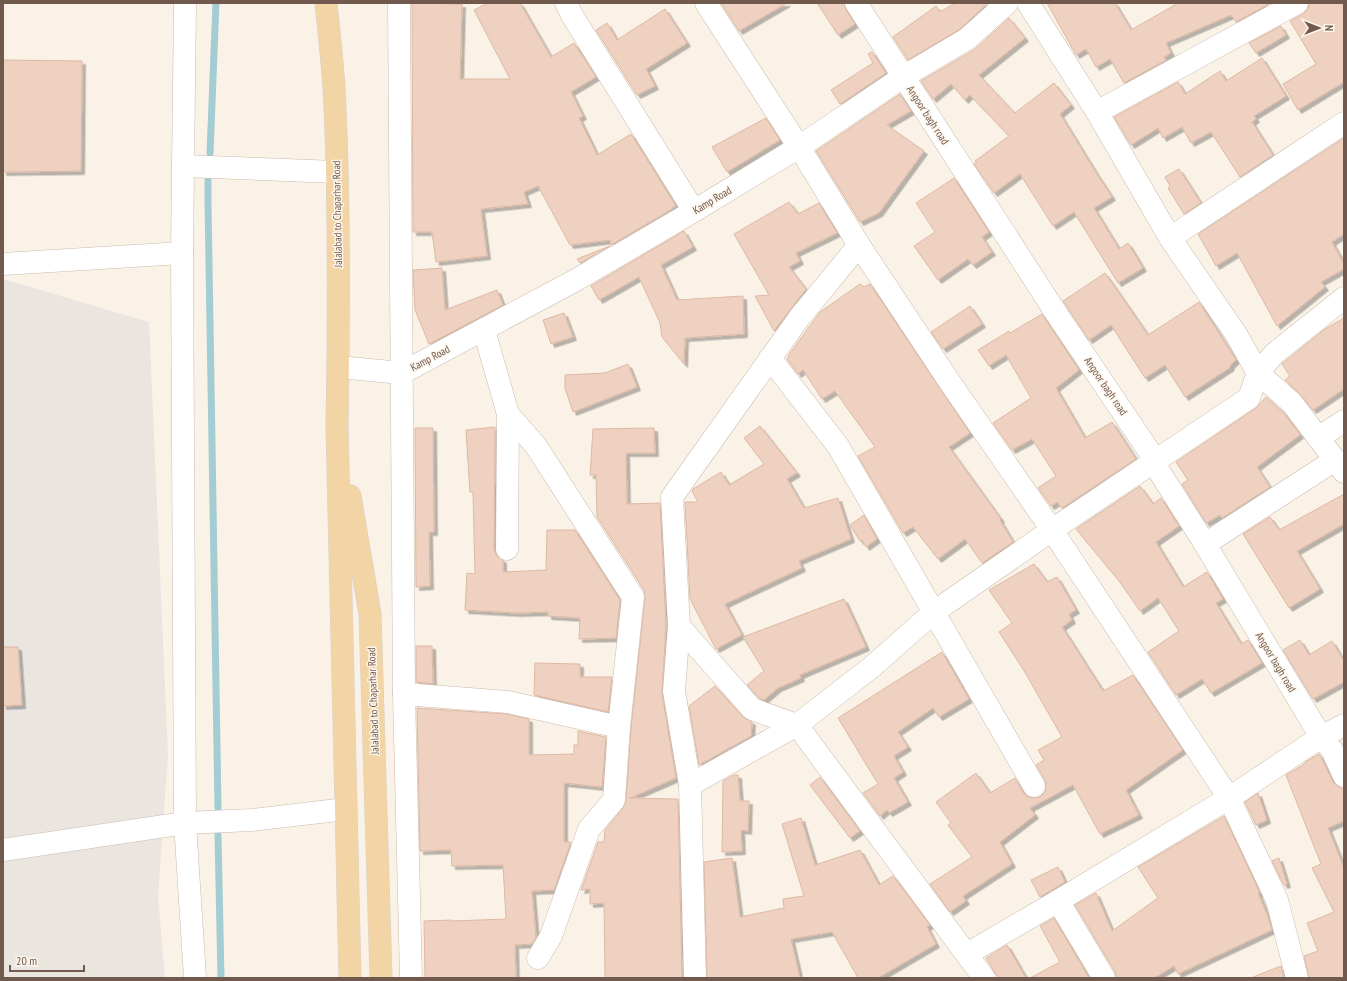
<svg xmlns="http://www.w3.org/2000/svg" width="1347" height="981" font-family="'PT Sans Narrow',sans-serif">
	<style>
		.industrial { fill: #ebe5e0 }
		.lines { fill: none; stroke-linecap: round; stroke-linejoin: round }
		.stream { stroke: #a4cdd3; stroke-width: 7 }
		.building { fill: #eed1c1; stroke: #dfb8a2; filter: url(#shadow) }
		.minor-casing { stroke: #cbbaae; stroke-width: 23 }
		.major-casing { stroke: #d8d1cd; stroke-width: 23 }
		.minor { stroke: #fff; stroke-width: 22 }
		.major { stroke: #f3d4a5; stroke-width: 22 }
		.labels { text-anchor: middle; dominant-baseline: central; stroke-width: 3; stroke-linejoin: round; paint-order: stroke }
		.street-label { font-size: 11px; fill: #72594d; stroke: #fdf6ed }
	</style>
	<defs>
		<filter id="shadow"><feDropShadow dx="3.5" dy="3.5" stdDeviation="0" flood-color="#0004"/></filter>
	</defs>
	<rect width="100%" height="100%" fill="#faf2e7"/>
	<!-- industrial -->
	<polygon class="industrial" points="3,279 149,322 168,754 158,898 165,978 3,978"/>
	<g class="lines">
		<!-- stream -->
		<g class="stream">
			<polyline points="210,153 216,3"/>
			<polyline points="208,180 208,203 218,808"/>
			<polyline points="218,835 221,978"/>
		</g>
	</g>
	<!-- building -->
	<g class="building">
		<polygon points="412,3 462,4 460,79 510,79 474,10 488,3 520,3 551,57 574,43 596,77 571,92 583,116 579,118 597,155 631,134 676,206 672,208 672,209 611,245 610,240 570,245 538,186 524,192 528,204 481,209 487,256 436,262 432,232 413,232"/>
		<polygon points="721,3 787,3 739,31"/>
		<polygon points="817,3 844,3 846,10 855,24 838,35"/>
		<polygon points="955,3 988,3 960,29 908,60 893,37 936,6 940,12"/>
		<polygon points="1047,3 1115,3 1131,30 1178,3 1268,3 1269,4 1236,22 1231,15 1166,43 1171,53 1164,57 1166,60 1124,83 1110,59 1096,67 1086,49 1076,55"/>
		<polygon points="1309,3 1344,3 1344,82 1298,110 1283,84 1316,64 1290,21 1303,14 1308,9"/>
		<polygon points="665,9 687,43 646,69 655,86 637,95 596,30 607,23 617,40"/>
		<polygon points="1009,18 1025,38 979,75 1015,113 1054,83 1071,105 1060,114 1095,171 1112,197 1094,208 1119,249 1128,243 1143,268 1118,283 1074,212 1053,226 1020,174 994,193 974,164 977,162 975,161 1009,136 970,95 965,100 951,84 933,99 921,81 974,50"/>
		<polygon points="1281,26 1286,35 1256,53 1249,43"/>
		<polygon points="872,52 886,73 840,104 831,90 873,63 868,54"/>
		<polygon points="1262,58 1286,96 1254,116 1256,119 1252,122 1273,155 1240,177 1211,132 1191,143 1182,127 1163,138 1158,128 1131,145 1114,117 1178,82 1185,94 1220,71 1226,81"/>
		<polygon points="3,60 82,61 81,171 3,172"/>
		<polygon points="900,94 911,111 887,125 924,151 879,213 860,222 816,151"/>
		<polygon points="766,118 780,140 727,172 712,147"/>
		<polygon points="1344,138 1344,234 1332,242 1344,264 1344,269 1321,282 1325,287 1277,326 1237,253 1216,266 1198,234"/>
		<polygon points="1179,169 1201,203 1184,214 1168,188 1170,186 1165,177"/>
		<polygon points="954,178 989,232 982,237 992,252 973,265 968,259 938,280 914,246 935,232 916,203"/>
		<polygon points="789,202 798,214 819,203 837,233 796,253 800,261 789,267 806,289 774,331 755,296 769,295 734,234"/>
		<polygon points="684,231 693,247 661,265 677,300 743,296 744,334 685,338 684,364 662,337 660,323 639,277 599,300 591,286"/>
		<polygon points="610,246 580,263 577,259"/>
		<polygon points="442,268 445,310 497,290 503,305 429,344 415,310 413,270"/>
		<polygon points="1105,273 1148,335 1199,302 1236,360 1230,366 1231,367 1185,397 1165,365 1145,378 1111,325 1089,340 1063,301"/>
		<polygon points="860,284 864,287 870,284 970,433 949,447 1001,519 1000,520 1013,542 982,563 965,539 938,559 913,527 903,533 858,456 875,447 835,391 822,399 803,370 798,374 787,359 789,358 788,356 820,312"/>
		<polygon points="970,306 982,324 943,349 931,332"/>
		<polygon points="564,313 573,337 551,344 543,320"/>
		<polygon points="1042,314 1079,370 1056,388 1085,438 1112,422 1136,459 1062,508 1057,502 1051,506 1038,488 1056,476 1032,439 1012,450 993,423 1031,398 1006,355 989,366 978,350 1009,331 1010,333"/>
		<polygon points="1344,318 1344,389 1313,410 1300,394 1285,380 1290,376 1282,364 1325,329"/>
		<polygon points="628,364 637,387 573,412 565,388 565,375 605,373"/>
		<polygon points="1266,397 1283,412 1300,435 1257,467 1270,487 1222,518 1220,515 1206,523 1182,484 1188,480 1176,462 1256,408"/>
		<polygon points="760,426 797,473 787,479 804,508 838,498 851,539 799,561 802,568 725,604 742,635 716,649 690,599 685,502 698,502 692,491 693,489 721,472 729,485 764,464 744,438"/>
		<polygon points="495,427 494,549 496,555 503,560 503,572 546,570 547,530 575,530 620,600 616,638 579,639 580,618 548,616 548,612 518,613 465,610 467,573 475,574 473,492 470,492 466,430"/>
		<polygon points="415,428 433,428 434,532 429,532 430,586 416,587"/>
		<polygon points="654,428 655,453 626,453 627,504 660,503 666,626 662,693 676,778 630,798 678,799 682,978 605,978 604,903 590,904 590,889 581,890 598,842 604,842 605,830 623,808 626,801 631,728 645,598 644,590 597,517 596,475 590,475 593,429"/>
		<polygon points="1140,486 1153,504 1161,498 1179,526 1156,542 1183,587 1207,572 1223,599 1216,603 1241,644 1248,640 1262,663 1211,693 1202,679 1176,695 1148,652 1179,631 1158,598 1140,611 1119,581 1076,529"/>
		<polygon points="1344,494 1344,524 1297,551 1320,589 1289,608 1243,534 1270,517 1279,530"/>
		<polygon points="864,515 877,539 866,547 862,540 860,541 850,525"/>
		<polygon points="1034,564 1047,582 1057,577 1076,610 1069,614 1072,620 1062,627 1103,691 1133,675 1183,750 1126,790 1139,815 1100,834 1073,785 1030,808 1035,815 1000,842 1012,864 963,896 966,901 950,912 930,884 972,857 948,825 951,823 936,802 976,773 990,793 1015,778 1023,792 1027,797 1034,798 1040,797 1045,792 1046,786 1045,780 1036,765 1044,760 1038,750 1062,737 1023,669 999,632 1012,623 989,590"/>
		<polygon points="844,599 866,647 800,675 801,678 778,688 764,700 759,698 747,685 764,671 743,637"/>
		<polygon points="1300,640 1309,655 1332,641 1344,661 1344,682 1313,699 1283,650"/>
		<polygon points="416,646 432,646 433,684 416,682"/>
		<polygon points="3,647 18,647 22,705 3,706"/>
		<polygon points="942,652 969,699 939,717 933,708 898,732 908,747 894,756 903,772 894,778 908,802 889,813 887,810 880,816 863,793 878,784 838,718"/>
		<polygon points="535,663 580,664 580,677 612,677 608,712 534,695"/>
		<polygon points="715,686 743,717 752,722 751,736 699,765 689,706"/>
		<polygon points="417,708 506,714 529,719 529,755 574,754 574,745 578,745 578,731 606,737 602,787 564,783 564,842 571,842 554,890 532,891 536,938 532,944 515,945 516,978 425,978 424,921 452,920 452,921 506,919 503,865 452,866 451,850 420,851"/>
		<polygon points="1319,754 1321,757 1333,782 1337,786 1344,789 1344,821 1328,828 1344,868 1344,978 1309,978 1304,956 1318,951 1307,923 1334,912 1312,868 1321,864 1286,775 1306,763 1305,762"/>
		<polygon points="734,775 738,775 740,801 749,801 748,831 741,830 742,851 722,852 723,781"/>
		<polygon points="820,777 860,831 850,838 810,785"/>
		<polygon points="1258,793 1267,820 1256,825 1245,802"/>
		<polygon points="1224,816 1260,893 1258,893 1268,917 1272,930 1178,974 1174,966 1154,978 1116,978 1115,972 1075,905 1096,893 1112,931 1158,898 1138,867"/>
		<polygon points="801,818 815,865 860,850 879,885 893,876 930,925 927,927 936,944 878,978 858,978 832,932 791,939 800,978 707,978 704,862 732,858 740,917 784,908 783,899 804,896 782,824"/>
		<polygon points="1279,858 1287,884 1284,885 1272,861"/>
		<polygon points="1058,867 1065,882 1040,897 1031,880"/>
		<polygon points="1054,918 1089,978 1030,978 1060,962 1040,926"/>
		<polygon points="1007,945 1026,978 998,978 986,958"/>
		<polygon points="1281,966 1284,978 1253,978 1253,977"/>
	</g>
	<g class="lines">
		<!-- minor casing -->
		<g class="minor-casing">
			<g id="minor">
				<polyline points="185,3 182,253 185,823 195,978"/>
				<polyline points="399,3 404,694 411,978"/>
				<polyline points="566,3 573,17 694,211"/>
				<polyline points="706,3 799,147 859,245 951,384 1052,530 1229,798 1277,900 1297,978"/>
				<polyline points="856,3 1056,313 1155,460 1157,468 1205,544 1321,737 1332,750 1344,776"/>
				<polyline points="1028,3 1097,112 1170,238 1236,334 1258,373 1292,403 1344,472"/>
				<polyline points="1097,112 1297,3"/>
				<polyline points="183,166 336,172"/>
				<polyline points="1170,238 1344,123"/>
				<polyline points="3,264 182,253"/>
				<polyline points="484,330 508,414 507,549"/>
				<polyline points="770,358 838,446 1034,786"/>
				<polyline points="338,367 402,373 576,280 694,211 799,147 903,77 967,39 1007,3"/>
				<polyline points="508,414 536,446 633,597 619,727 614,800 589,829 551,936 538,958"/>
				<polyline points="1318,438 1344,421"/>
				<polyline points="1205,544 1335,460"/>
				<polyline points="679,626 752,709 797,725 984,978"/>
				<polyline points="404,694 508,702 619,727"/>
				<polyline points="690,785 797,725 873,666 934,612 1052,530 1249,398 1258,373 1274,354 1344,298"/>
				<polyline points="3,850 185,823 252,820 346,809"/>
				<polyline points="1058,901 1104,978"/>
				<polyline points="967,954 1058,901 1229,798 1321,737 1344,725"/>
				<polyline points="695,978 690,785 674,691 679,626 672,497 799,318 859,245"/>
			</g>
		</g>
		<!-- major casing -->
		<g class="major-casing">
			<g id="major">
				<path d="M326,3C329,31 332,59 334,87C340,200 339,314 337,426L350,978"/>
				<polyline points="350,496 370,614 381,978"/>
			</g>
		</g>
		<!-- minor -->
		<use href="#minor" class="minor"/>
		<!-- major -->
		<use href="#major" class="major"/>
	</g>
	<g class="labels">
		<!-- street labels -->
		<g class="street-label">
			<text transform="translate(928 115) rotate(57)">Angoor bagh road</text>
			<text transform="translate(712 200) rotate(-31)">Kamp Road</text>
			<text transform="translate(337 214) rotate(-91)">Jalalabad to Chaparhar Road</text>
			<text transform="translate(430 358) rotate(-28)">Kamp Road</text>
			<text transform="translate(1106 386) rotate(56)">Angoor bagh road</text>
			<text transform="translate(1276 662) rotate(59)">Angoor bagh road</text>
			<text transform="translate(373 701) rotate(-92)">Jalalabad to Chaparhar Road</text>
		</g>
	</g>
	<!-- border -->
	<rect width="1347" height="981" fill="none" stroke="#72594d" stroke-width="8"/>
	<!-- north arrow -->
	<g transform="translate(1319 28) rotate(90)" stroke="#fdf6ed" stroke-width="3" paint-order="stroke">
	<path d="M0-3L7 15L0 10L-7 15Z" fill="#72594d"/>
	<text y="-6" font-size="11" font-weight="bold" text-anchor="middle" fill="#72594d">N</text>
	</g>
	<!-- scale -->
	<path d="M10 965v6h74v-6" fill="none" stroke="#72594d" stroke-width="2"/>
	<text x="16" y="965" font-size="12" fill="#72594d" stroke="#fdf6ed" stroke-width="3" paint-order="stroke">20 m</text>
</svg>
